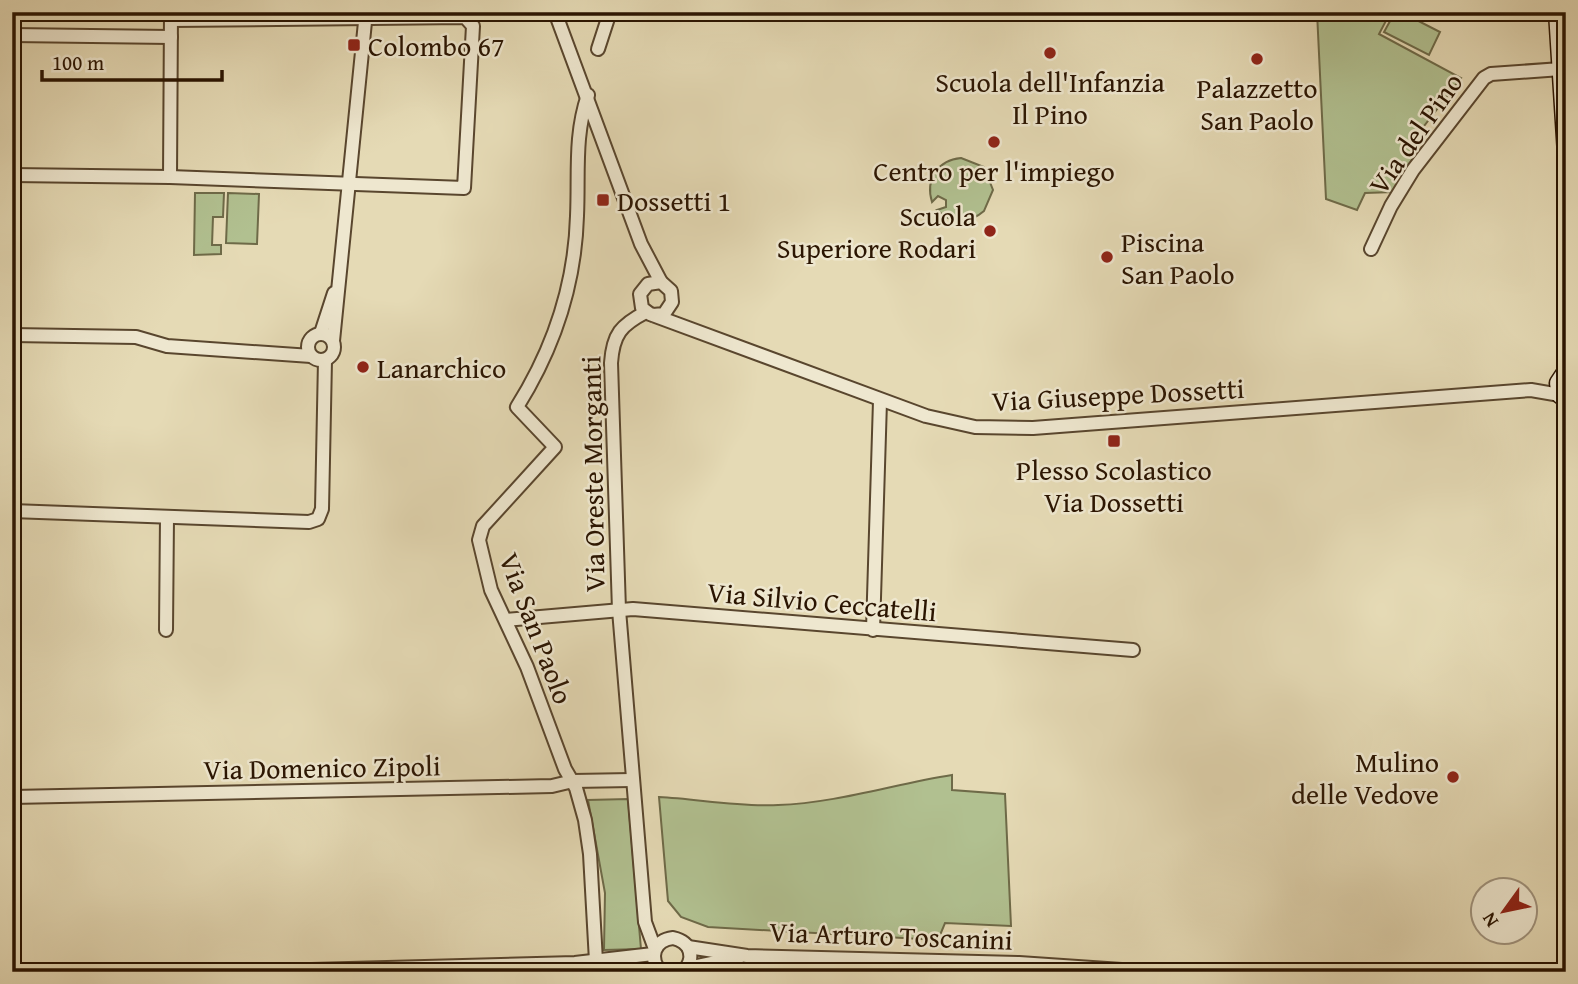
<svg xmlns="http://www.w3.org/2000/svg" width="1578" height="984" font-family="'Gentium Book Plus',serif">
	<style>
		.green { fill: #b1c090; stroke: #6e6a48; stroke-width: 2 }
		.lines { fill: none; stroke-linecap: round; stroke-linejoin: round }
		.street-casing { stroke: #59462e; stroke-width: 16 }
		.secondary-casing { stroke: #2a1401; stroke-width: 19 }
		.street { stroke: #eee7cf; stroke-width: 12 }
		.secondary { stroke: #eee7cf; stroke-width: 16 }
		.poi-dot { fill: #8f2418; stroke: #eee7cf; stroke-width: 2.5 }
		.labels { text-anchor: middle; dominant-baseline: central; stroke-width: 5; stroke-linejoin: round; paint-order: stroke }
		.poi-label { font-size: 28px; fill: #2a1401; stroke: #eee7cf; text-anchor: start }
		.street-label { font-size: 28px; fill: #2a1401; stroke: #eee7cf }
	</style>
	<rect width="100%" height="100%" fill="#e5dab5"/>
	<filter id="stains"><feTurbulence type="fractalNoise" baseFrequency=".00286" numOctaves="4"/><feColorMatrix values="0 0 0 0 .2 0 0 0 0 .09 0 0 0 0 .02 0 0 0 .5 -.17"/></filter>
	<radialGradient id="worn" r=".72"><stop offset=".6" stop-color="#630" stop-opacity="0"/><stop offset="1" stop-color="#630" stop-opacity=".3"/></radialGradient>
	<!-- green -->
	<g class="green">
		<polygon points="1317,12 1383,12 1389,15 1379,34 1461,78 1411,143 1414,159 1394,192 1365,193 1357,210 1326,199"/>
		<polygon points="1395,12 1401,12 1440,32 1429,55 1384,32"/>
		<path d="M961,158L984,167L993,190L984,211C969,224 951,224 937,210L946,207V200L938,196L932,202C925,179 938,160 961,158Z"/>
		<polygon points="195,193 224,193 223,217 213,217 212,245 221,245 221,254 194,255"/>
		<polygon points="228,193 259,194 257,244 226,243"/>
		<path d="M952,775V790L1005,794L1011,926L945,923L938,940L708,927L681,917L668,901L659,797C698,799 739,807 778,805C837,803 894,784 952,775Z"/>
		<polygon points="628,799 641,949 604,950 605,893 588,800"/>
	</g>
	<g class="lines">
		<!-- street casing -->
		<g class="street-casing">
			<g id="street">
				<polyline points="555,12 641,244 661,282"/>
				<polyline points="12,35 171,37"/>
				<polyline points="598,49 610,12"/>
				<path d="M588,95C574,136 579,173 577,216C575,286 554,348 517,407L555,447L483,526L479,540L491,590L527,667L565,769L576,788L585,820L590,854L596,961"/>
				<polyline points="12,175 170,177 464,188 473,26 465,17 171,20"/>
				<polyline points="170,177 171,13"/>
				<polyline points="1371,249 1391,206 1413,170 1484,78 1491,74 1561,69"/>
				<path d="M646,312C621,325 613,334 611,363L619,610L645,922L655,949"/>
				<polyline points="653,315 664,314 672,302 671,291 661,282 648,284 640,294 642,308 650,314 926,416 975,427 1033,428 1531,390 1560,395"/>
				<polyline points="321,333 334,293"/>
				<circle cx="321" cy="347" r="13"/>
				<polyline points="12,335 136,337 167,346 311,356"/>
				<polyline points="333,341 366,12"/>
				<polyline points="12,511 309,522 318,519 322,509 325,360"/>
				<polyline points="506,620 633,609 1133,650"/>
				<polyline points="166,630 167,517"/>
				<polyline points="873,630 880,401"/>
				<polyline points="12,797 552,786 573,781 632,780"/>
				<polyline points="688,947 747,956 1019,963 1151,972"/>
				<polyline points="687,968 739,957"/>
				<polyline points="231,972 575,963 653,954"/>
				<path d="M661,972C648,958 654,940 673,938C691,942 696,958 683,972"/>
			</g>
		</g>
		<!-- secondary casing -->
		<g class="secondary-casing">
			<g id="secondary">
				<polyline points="1557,12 1566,154"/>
				<polyline points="1566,371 1558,383 1560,395 1566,400"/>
			</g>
		</g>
		<!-- street -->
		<use href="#street" class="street"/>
		<!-- secondary -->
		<use href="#secondary" class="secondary"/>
	</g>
	<!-- markers -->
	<g class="poi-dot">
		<rect x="347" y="38" width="14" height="14" rx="3.5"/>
		<circle cx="1050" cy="53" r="7"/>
		<circle cx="1257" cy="59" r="7"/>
		<circle cx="994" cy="142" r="7"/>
		<rect x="596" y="193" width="14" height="14" rx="3.5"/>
		<circle cx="990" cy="231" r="7"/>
		<circle cx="1107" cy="257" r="7"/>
		<circle cx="363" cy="367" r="7"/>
		<rect x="1107" y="434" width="14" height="14" rx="3.5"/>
		<circle cx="1453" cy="777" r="7"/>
	</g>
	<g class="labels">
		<!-- poi labels -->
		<g class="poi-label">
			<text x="368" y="45">Colombo 67</text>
			<text x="1050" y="81" text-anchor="middle">Scuola dell'Infanzia<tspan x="1050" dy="32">Il Pino</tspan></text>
			<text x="1257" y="87" text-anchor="middle">Palazzetto<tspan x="1257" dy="32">San Paolo</tspan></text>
			<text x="994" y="170" text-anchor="middle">Centro per l'impiego</text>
			<text x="617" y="200">Dossetti 1</text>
			<text x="976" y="215" text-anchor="end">Scuola<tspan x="976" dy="32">Superiore Rodari</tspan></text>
			<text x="1121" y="241">Piscina<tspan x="1121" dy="32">San Paolo</tspan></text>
			<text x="377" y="367">Lanarchico</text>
			<text x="1114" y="469" text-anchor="middle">Plesso Scolastico<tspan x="1114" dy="32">Via Dossetti</tspan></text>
			<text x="1439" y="761" text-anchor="end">Mulino<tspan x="1439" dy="32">delle Vedove</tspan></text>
		</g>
		<!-- street labels -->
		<g class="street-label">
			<text transform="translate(1415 133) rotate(-55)">Via del Pino</text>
			<text transform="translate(1118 394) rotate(-3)">Via Giuseppe Dossetti</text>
			<text transform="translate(592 474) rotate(-91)">Via Oreste Morganti</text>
			<text transform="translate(822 601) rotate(5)">Via Silvio Ceccatelli</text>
			<text transform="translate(537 628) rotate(69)">Via San Paolo</text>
			<text transform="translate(322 767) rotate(-1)">Via Domenico Zipoli</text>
			<text transform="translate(891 935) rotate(2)">Via Arturo Toscanini</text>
		</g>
	</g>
	<!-- margin -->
	<rect width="1578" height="984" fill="none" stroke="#e5dab5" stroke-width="42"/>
	<rect x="14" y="14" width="1550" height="956" fill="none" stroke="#2a1401" stroke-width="3.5"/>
	<rect x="21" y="21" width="1536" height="942" fill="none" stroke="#2a1401" stroke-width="2"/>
	<!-- north arrow -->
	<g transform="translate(1504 911) rotate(237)"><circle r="33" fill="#eee7cf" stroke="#a0937d" stroke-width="2"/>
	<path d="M0-5L12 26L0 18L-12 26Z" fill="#8f2418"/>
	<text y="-10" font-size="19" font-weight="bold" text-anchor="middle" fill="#2a1401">N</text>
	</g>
	<!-- scale -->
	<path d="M42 70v10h180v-10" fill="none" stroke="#2a1401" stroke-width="3.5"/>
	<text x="52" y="70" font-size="21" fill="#2a1401" stroke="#eee7cf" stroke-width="5" paint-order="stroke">100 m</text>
	<rect width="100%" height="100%" filter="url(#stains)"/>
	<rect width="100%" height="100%" fill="url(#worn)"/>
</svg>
